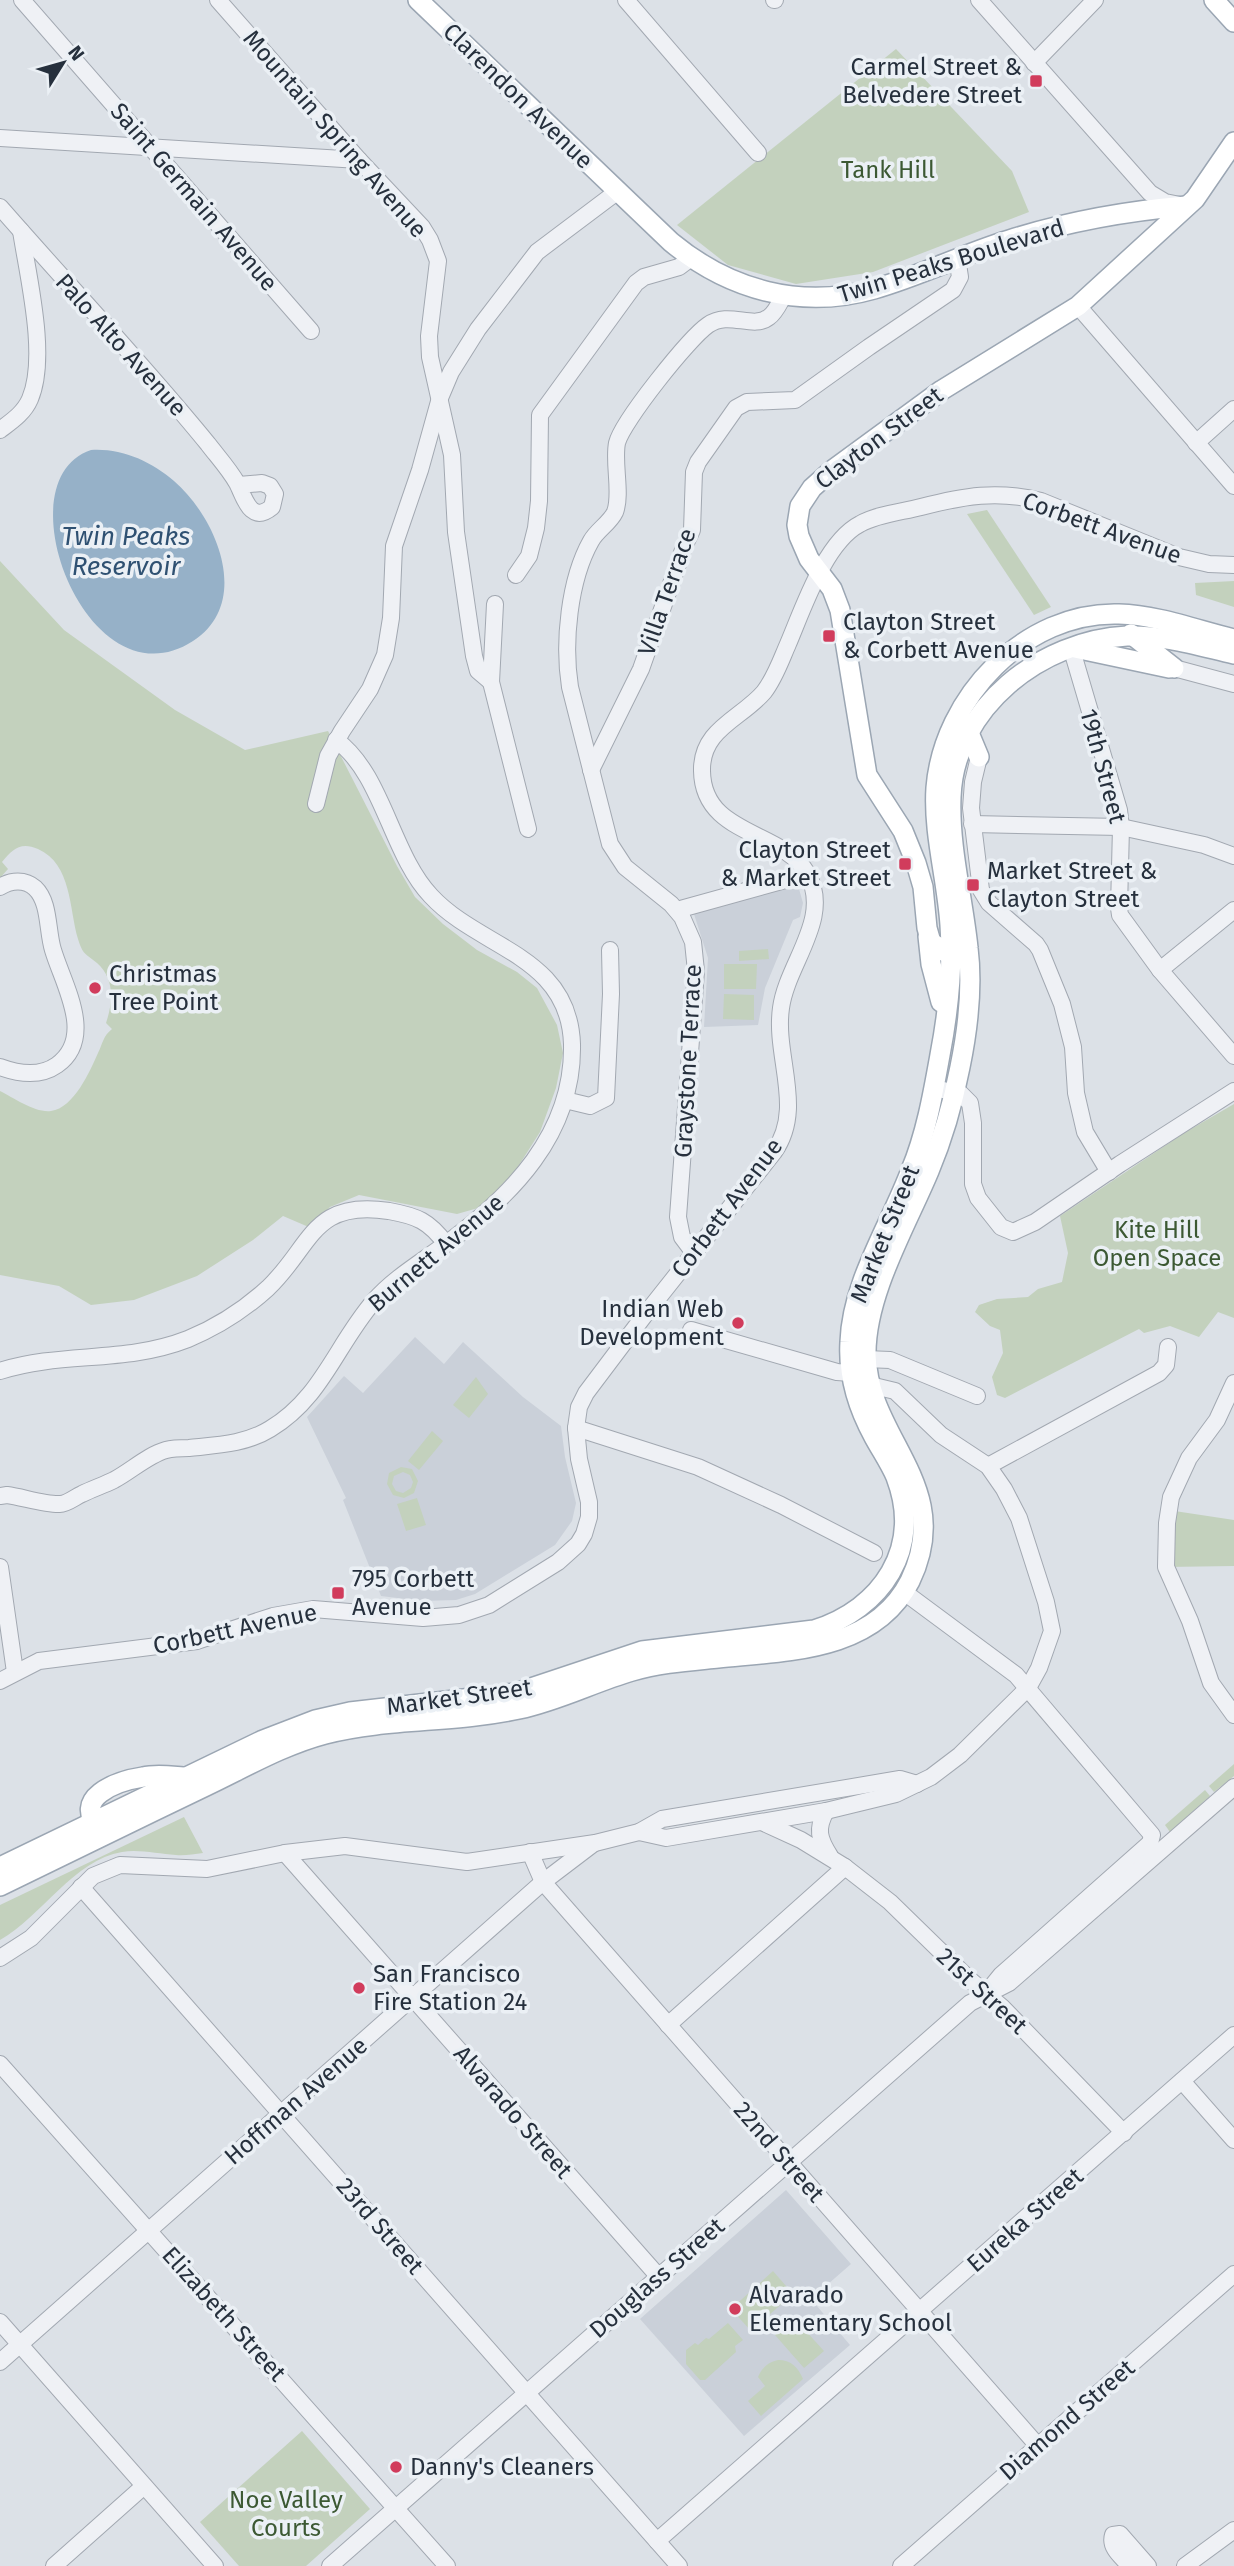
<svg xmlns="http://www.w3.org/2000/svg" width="1234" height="2566" font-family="'Fira Sans',sans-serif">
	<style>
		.built { fill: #cad0d9 }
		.green { fill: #c3d1bd; fill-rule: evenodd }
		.water { fill: #96b1c8 }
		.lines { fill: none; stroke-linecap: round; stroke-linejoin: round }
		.minor-casing { stroke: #a2a8b1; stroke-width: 18 }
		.major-casing { stroke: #9ba6b3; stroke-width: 22 }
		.minor { stroke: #eff1f5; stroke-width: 16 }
		.major { stroke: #fff; stroke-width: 19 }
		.poi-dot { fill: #d13c5c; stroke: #ebf0f5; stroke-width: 2.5 }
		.labels { text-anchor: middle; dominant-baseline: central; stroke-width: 7; stroke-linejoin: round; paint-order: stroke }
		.poi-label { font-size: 24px; fill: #26303d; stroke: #ebf0f5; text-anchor: start }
		.street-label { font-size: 24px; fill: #26303d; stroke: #ebf0f5 }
		.park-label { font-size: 24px; fill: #3c5933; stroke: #ebf0f5 }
		.water-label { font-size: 26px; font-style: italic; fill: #2f5172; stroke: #ebf0f5 }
	</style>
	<rect width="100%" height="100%" fill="#dce1e7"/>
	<!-- built -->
	<g class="built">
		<polygon points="797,882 803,903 800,917 793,920 765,988 758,1025 704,1027 708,958 694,914"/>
		<polygon points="415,1337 444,1364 463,1342 523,1397 561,1426 565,1457 576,1503 572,1521 555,1545 475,1594 456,1600 422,1601 381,1596 343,1500 346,1498 307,1417 344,1376 363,1393"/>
		<polygon points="786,2190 851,2264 811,2299 850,2345 744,2436 640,2319"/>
	</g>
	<!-- green -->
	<g class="green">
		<polygon points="896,49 1012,171 1029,212 873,272 796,284 728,265 677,225"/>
		<polygon points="987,510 1051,607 1034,615 967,514"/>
		<path d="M0,561L64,630L175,710L245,750L328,731L397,866L415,897L443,924L477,950L517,972L537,988L557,1025L563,1053L556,1088L540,1132L507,1184L478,1208L457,1214L359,1195L330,1207L311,1228L283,1216L253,1240L197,1276L134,1300L91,1305L59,1286L0,1275V1091C14,1098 35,1113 51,1111C74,1108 90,1071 98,1053C103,1043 103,1036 112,1029L106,1023C113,1002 115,979 97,963C85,953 83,955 78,939C69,909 72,864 38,849C20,841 12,850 2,862L8,869L0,878Z"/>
		<polygon points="1234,581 1234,607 1196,595 1195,583"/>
		<polygon points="768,949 769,959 739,961 739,951"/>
		<polygon points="724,964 757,964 756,989 724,989"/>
		<polygon points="724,994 754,995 754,1020 723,1019"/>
		<polygon points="1234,1104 1234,1318 1218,1312 1199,1337 1170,1326 1144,1333 1139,1329 1005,1398 997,1395 992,1377 1003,1353 1000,1330 990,1326 975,1312 979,1305 997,1299 1028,1297 1038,1289 1062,1282 1068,1253 1060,1216 1184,1133"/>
		<polygon points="476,1377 488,1394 469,1418 453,1405"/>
		<polygon points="432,1431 443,1441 419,1470 408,1461"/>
		<path d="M401,1467L412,1469L418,1481L414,1493L404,1498L393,1495L387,1484L389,1473ZM403,1472L410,1475L413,1482L411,1488L403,1493L396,1491L392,1484L394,1476Z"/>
		<polygon points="417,1498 426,1525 406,1531 397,1504"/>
		<polygon points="1168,1510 1234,1520 1234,1566 1166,1567"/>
		<polygon points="1234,1764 1234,1776 1214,1792 1209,1786"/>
		<polygon points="1205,1790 1210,1796 1170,1832 1165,1825"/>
		<path d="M184,1817L203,1853C194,1854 184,1856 176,1855C158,1854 139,1849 122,1852C74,1860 42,1916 0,1940V1905Z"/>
		<polygon points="773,2271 793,2294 751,2331 731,2309"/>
		<polygon points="794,2318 824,2351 804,2368 775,2335"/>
		<polygon points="728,2323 743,2340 735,2346 736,2352 705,2380 700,2380 686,2364 686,2350 695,2343 698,2345 706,2338 709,2339"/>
		<path d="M778,2360C791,2360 798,2367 803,2379L761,2416L748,2401L765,2386L758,2377C762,2368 768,2362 778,2360Z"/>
		<polygon points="302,2431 370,2509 306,2566 239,2566 200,2522"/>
	</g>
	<!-- water -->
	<path class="water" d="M91,450C121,448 151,461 174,481C216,517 253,602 193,641C88,709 0,480 91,450Z"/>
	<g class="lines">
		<!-- minor casing -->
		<g class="minor-casing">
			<g id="minor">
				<polyline points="22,0 311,331"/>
				<polyline points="218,0 359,160 422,227 430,240 438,261 429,336 430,357 452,455 456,532 474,656 478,671 491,682"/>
				<polyline points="626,0 758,153"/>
				<polyline points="774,0 775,0"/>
				<polyline points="979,0 1150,193 1165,202 1180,205"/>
				<polyline points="1034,63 1095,0"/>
				<polyline points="0,138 359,160"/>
				<path d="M0,207C69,286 142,363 208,444C218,457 229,469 237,483C244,496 250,525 272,507L275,494L270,486L262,483L239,485"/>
				<polyline points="1078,306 1234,486"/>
				<path d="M0,430C12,421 24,413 30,399C48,357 28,277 21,231"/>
				<polyline points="1196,443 1234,409"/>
				<polyline points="516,575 529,556 536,528 539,501 540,415 636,283 644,277 679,267 691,258"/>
				<polyline points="495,604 491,682 528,829"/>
				<polyline points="1071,647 1119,810 1121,827 1119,908 1120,915 1160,970 1234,1056"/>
				<polyline points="1174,668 1234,684"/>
				<polyline points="979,757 973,782 971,808 981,890 989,903 1036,944 1040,950 1062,1004 1073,1047 1076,1093 1085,1132 1109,1172"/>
				<polyline points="591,770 641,669 684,547 692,530 694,472 698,462 736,408 747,402 795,400 869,347 953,290 960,277 957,258"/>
				<polyline points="316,804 328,756 342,731 370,689 385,655 391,618 394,546 420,470 440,398 451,372 478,329 537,252 618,191"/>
				<polyline points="972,824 1121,827 1204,845 1234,856"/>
				<path d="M0,887C11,880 25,879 35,888C50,902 47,931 53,950C63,984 96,1037 57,1065C40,1077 19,1074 0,1067"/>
				<polyline points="677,910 807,874"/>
				<polyline points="1160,970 1234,910"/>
				<polyline points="934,1088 961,1094 970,1103 973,1123 973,1184 978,1198 1001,1227 1013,1232 1035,1222 1120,1164 1234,1091"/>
				<polyline points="565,1100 590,1106 606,1098 611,994 610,950"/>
				<path d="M694,1253L682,1237L678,1217L696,971L693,942L682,917L671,904L625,867L610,844L570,687C563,643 569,580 591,541C597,530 610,523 615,512C622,494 613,463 617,443C622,422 689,338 708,325C729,310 753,330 769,317C776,312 780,302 784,295"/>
				<polyline points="691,1330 837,1372 851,1373"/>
				<polyline points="866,1359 890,1360 977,1396"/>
				<path d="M0,1371C63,1351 124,1364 188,1339C217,1327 245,1309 268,1288C312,1246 312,1199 389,1211C417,1216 429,1221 446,1244"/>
				<polyline points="1234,1383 1217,1420 1189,1458 1171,1497 1167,1523 1166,1567 1190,1621 1211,1683 1234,1715"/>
				<polyline points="576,1428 698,1467 781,1505 874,1553"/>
				<polyline points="988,1466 1159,1373 1166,1365 1168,1347"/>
				<path d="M0,1496L7,1495C22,1497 47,1505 60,1504C67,1504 75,1497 82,1494C92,1489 104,1485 114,1480C131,1471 148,1455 166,1450C173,1448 182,1448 189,1448C217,1445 246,1444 270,1429C322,1398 336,1345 374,1301C393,1279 420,1263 443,1246C511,1197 574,1134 572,1044C569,955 480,949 431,896C391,854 383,774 336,740"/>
				<polyline points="0,1567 15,1672"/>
				<polyline points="904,1592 1016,1675 1152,1835 1150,1843 1001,1975 988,1991"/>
				<path d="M0,1681L39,1661L197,1641L273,1616L313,1609L423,1618L459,1615L489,1605L558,1562L578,1544L584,1534L589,1517V1502L579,1459L576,1428L579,1407L586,1393L644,1316L774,1152C805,1108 774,1057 781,1008C787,963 833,918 807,873C782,830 703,836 702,771C701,729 741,719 764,692C775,678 781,660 788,644C803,609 825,542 860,524C878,514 902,512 921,507C964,496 997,490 1041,501L1179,557L1209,564L1234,565"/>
				<path d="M826,1811C816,1829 819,1839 830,1856"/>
				<polyline points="764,1823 801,1840 845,1867 890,1902 969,1979 1002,2007 1124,2133"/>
				<polyline points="639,1832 666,1838 826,1811 896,1794 931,1777 960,1755 1028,1688 1039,1668 1052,1631 1046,1602 1019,1518 1004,1489 988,1466 941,1435 895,1391 870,1385"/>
				<polyline points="530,1852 543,1882 1038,2446"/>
				<polyline points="285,1853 659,2277"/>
				<polyline points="81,1887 679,2566"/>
				<polyline points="0,1958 31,1938 93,1876 120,1865 207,1869 285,1853 345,1846 467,1862 595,1843 639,1832 662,1819 900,1779 917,1784"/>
				<polyline points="668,2025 845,1867"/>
				<polyline points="0,2064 447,2566"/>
				<polyline points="1182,2081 1234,2140"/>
				<polyline points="0,2322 215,2566"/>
				<polyline points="0,2362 543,1882 593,1844"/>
				<polyline points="657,2541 1234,2035"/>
				<polyline points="54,2566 144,2486"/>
				<polyline points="330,2566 970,2003 1009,1983 1234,1787"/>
				<polyline points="901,2566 1234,2274"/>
				<path d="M1130,2566C1122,2557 1109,2548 1113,2535L1120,2534L1148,2566"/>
				<polyline points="1185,2566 1234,2530"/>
			</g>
		</g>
		<!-- major casing -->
		<g class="major-casing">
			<g id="major">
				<path d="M418,0L671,242C729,290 801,310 874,289C920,276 963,254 1009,240C1066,222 1126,211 1186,206"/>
				<polyline points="1214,0 1234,22"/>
				<polyline points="1131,634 1174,668"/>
				<polyline points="1075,648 1169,668"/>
				<polyline points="969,733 979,757"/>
				<polyline points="928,936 931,964 941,1002"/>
				<polyline points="961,952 945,952 931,942 927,928 923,887 916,863 903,831 867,775 840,610 832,589 809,559 799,536 797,525 800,506 812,488 830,472 942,390 1078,306 1195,199 1234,142"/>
				<path d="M101,1830C69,1798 117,1781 143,1777C156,1774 170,1776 183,1777"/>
				<path d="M0,1867L263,1740L315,1720L350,1712L516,1693L642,1651L814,1630C882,1609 923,1548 896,1477C890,1463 881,1450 874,1437C858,1408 848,1375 850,1342C852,1282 890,1226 911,1170C926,1134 933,1094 940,1055C948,1013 953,967 950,925C947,879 933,833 936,788C943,698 1025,611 1119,614C1157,615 1197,630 1234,639"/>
				<path d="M0,1886C68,1853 137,1819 206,1786C244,1768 283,1745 325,1734C388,1718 455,1723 519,1709C558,1701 594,1682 632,1671C660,1663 689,1661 718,1658C787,1651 874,1652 910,1581C956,1486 868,1440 866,1355C865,1295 906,1226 929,1171C943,1138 953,1103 960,1067C968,1028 973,988 968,948C963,899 949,847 951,797C954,707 1042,640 1127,636C1164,635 1199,646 1234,654"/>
			</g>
		</g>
		<!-- minor -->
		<use href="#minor" class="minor"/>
		<!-- major -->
		<use href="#major" class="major"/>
	</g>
	<!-- markers -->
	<g class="poi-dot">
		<rect x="1029" y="74" width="14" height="14" rx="3.5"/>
		<rect x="822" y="629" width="14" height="14" rx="3.5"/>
		<rect x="898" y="857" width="14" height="14" rx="3.5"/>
		<rect x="966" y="878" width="14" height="14" rx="3.5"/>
		<circle cx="95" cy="988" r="7"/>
		<circle cx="738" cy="1323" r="7"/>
		<rect x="331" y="1586" width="14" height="14" rx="3.5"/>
		<circle cx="359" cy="1988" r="7"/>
		<circle cx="735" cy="2309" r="7"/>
		<circle cx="396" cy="2467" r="7"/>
	</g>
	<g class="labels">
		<!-- poi labels -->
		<g class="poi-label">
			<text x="1022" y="67" text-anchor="end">Carmel Street &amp;<tspan x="1022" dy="28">Belvedere Street</tspan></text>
			<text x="843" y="622">Clayton Street<tspan x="843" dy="28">&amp; Corbett Avenue</tspan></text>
			<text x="891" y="850" text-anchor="end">Clayton Street<tspan x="891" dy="28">&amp; Market Street</tspan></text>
			<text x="987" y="871">Market Street &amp;<tspan x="987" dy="28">Clayton Street</tspan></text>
			<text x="109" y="974">Christmas<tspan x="109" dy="28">Tree Point</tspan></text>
			<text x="724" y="1309" text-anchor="end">Indian Web<tspan x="724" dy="28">Development</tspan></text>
			<text x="352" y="1579">795 Corbett<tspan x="352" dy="28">Avenue</tspan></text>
			<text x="373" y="1974">San Francisco<tspan x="373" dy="28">Fire Station 24</tspan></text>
			<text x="749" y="2295">Alvarado<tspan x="749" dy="28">Elementary School</tspan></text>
			<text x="410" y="2467">Danny's Cleaners</text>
		</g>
		<!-- street labels -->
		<g class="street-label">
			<text transform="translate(518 96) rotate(44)">Clarendon Avenue</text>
			<text transform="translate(335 134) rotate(49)">Mountain Spring Avenue</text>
			<text transform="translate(194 197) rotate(49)">Saint Germain Avenue</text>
			<text transform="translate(951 261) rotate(-17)">Twin Peaks Boulevard</text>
			<text transform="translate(121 345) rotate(48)">Palo Alto Avenue</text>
			<text transform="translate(879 438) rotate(-37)">Clayton Street</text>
			<text transform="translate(1102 528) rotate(20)">Corbett Avenue</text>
			<text transform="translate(667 592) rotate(-71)">Villa Terrace</text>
			<text transform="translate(1103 766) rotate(75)">19th Street</text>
			<text transform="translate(688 1061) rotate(-87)">Graystone Terrace</text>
			<text transform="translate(727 1208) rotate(-53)">Corbett Avenue</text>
			<text transform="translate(885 1234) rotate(-68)">Market Street</text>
			<text transform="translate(436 1253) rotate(-40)">Burnett Avenue</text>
			<text transform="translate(235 1629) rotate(-12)">Corbett Avenue</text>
			<text transform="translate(459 1697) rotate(-8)">Market Street</text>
			<text transform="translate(982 1991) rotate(43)">21st Street</text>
			<text transform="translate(296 2101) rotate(-41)">Hoffman Avenue</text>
			<text transform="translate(513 2112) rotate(49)">Alvarado Street</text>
			<text transform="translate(779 2152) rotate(49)">22nd Street</text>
			<text transform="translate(1025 2220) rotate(-41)">Eureka Street</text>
			<text transform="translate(380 2226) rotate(49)">23rd Street</text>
			<text transform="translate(657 2278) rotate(-41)">Douglass Street</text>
			<text transform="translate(224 2314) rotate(48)">Elizabeth Street</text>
			<text transform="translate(1067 2420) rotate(-41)">Diamond Street</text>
		</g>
		<!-- park labels -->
		<g class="park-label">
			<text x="888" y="170">Tank Hill</text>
			<text x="1157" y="1230">Kite Hill<tspan x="1157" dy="28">Open Space</tspan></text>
			<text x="286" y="2500">Noe Valley<tspan x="286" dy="28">Courts</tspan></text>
		</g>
		<!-- water labels -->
		<g class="water-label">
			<text x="126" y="536">Twin Peaks<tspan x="126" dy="30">Reservoir</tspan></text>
		</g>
	</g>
	<!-- north arrow -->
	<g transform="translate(63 63) rotate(53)" stroke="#ebf0f5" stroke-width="5" paint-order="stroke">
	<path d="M0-5L12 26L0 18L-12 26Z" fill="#26303d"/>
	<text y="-10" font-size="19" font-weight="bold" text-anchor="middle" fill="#26303d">N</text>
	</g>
</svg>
